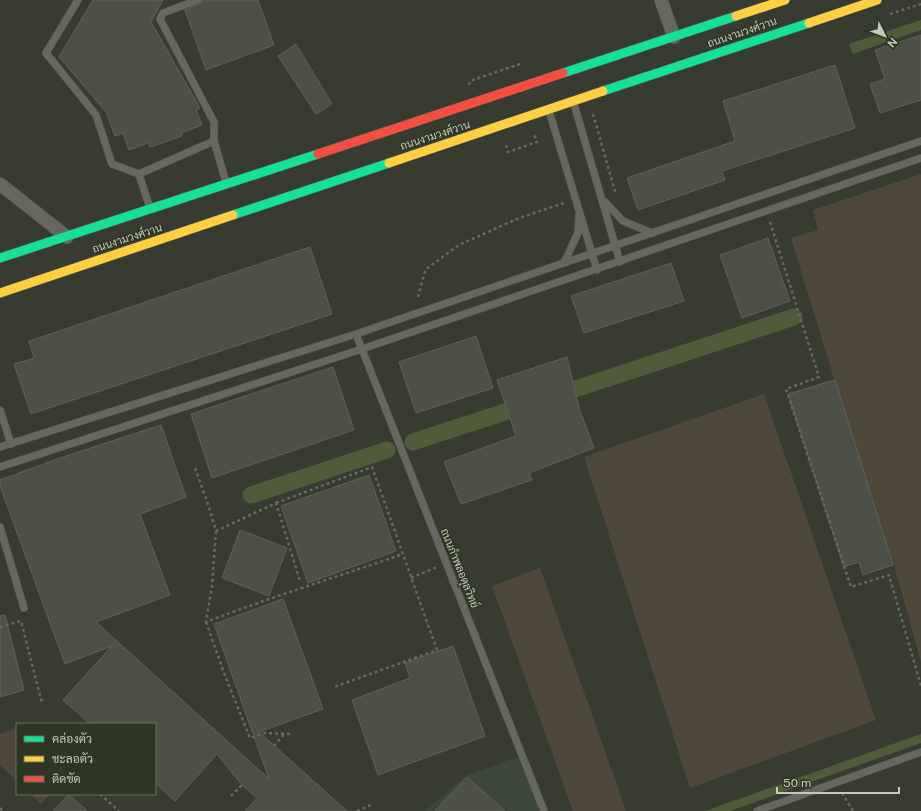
<svg xmlns="http://www.w3.org/2000/svg" width="921" height="811" font-family="'Public Sans',Sarabun,sans-serif">
	<style>
		.medical { fill: #3d463a }
		.green { fill: #4e483a }
		.water { fill: #505b3a }
		.lines { fill: none; stroke-linecap: round; stroke-linejoin: round }
		.canal { stroke: #505b3a; stroke-width: 17 }
		.building { fill: #4d5046; stroke: #5e6258 }
		.lane-casing { stroke: #54574f; stroke-width: 8 }
		.street-casing { stroke: #54574f; stroke-width: 14 }
		.fast-casing { stroke: #54574d; stroke-width: 10 }
		.slow-casing { stroke: #54574d; stroke-width: 10 }
		.jam-casing { stroke: #54574d; stroke-width: 10 }
		.path { stroke: #666861; stroke-width: 2.5; stroke-dasharray: 3 3; stroke-linecap: butt }
		.lane { stroke: #666860; stroke-width: 7 }
		.street { stroke: #666860; stroke-width: 13 }
		.fast { stroke: #16e098; stroke-width: 9 }
		.slow { stroke: #ffcf43; stroke-width: 9 }
		.jam { stroke: #f24e42; stroke-width: 9 }
		.labels { text-anchor: middle; dominant-baseline: central; stroke-width: 3; stroke-linejoin: round; paint-order: stroke }
		.street-label { font-size: 11px; fill: #c4cabb; stroke: #2f3523 }
	</style>
	<rect width="100%" height="100%" fill="#383b30"/>
	<!-- medical -->
	<polygon class="medical" points="518,757 541,811 425,811 467,775"/>
	<!-- green -->
	<g class="green">
		<polygon points="921,174 921,662 894,565 863,575 859,562 844,567 788,394 834,379 791,238 818,230 813,210"/>
		<polygon points="764,394 876,720 690,788 584,457"/>
		<polygon points="540,568 626,810 624,811 573,811 492,586"/>
		<polygon points="17,728 17,781 0,765 0,734"/>
		<polygon points="30,794 50,794 41,804"/>
	</g>
	<!-- water -->
	<g class="water">
		<polygon points="921,20 921,30 853,54 849,44"/>
		<polygon points="921,734 921,743 730,811 705,811"/>
	</g>
	<g class="lines">
		<!-- canal -->
		<g class="canal">
			<polyline points="554,396 794,317"/>
			<polyline points="413,442 529,404"/>
			<polyline points="251,495 387,450"/>
		</g>
	</g>
	<!-- building -->
	<g class="building">
		<polygon points="93,0 163,0 151,22 200,108 196,110 202,125 181,133 182,136 150,147 148,143 129,150 123,133 115,136 106,112 59,57"/>
		<polygon points="203,0 258,0 274,45 206,70 185,10 200,4"/>
		<polygon points="921,35 921,100 880,113 870,84 885,79 875,50"/>
		<polygon points="296,44 332,104 316,114 278,56"/>
		<polygon points="835,65 855,128 722,171 725,180 638,210 627,178 735,141 723,101"/>
		<polygon points="768,238 790,301 742,318 720,255"/>
		<polygon points="310,247 332,314 31,414 14,364 34,358 29,341"/>
		<polygon points="671,263 684,301 584,333 571,296"/>
		<polygon points="476,336 493,388 416,413 399,362"/>
		<polygon points="567,357 579,408 594,448 529,473 532,480 461,504 444,462 516,436 497,380"/>
		<polygon points="333,367 354,430 212,478 191,414"/>
		<polygon points="835,380 893,565 863,575 859,562 844,567 788,394"/>
		<polygon points="161,425 186,497 140,514 170,595 96,622 269,779 214,624 283,599 323,709 259,732 347,811 245,811 257,798 242,785 217,754 175,801 155,783 155,724 90,724 63,700 112,646 65,664 0,486 0,480 60,458"/>
		<polygon points="369,475 396,551 308,583 281,506"/>
		<polygon points="240,530 287,548 269,596 222,578"/>
		<polygon points="5,615 24,690 0,697 0,616"/>
		<polygon points="453,646 485,736 378,775 352,700 410,678 405,663"/>
		<polygon points="467,777 505,811 435,811"/>
		<polygon points="69,794 87,811 53,811"/>
	</g>
	<g class="lines">
		<!-- lane casing -->
		<g class="lane-casing">
			<g id="lane">
				<polyline points="78,0 46,53 96,115 112,164 139,174 214,141"/>
				<polyline points="198,0 163,13 160,19 214,122 214,141 226,182"/>
				<polyline points="574,104 620,262"/>
				<polyline points="549,111 597,270"/>
				<polyline points="139,174 150,208"/>
				<polyline points="604,201 623,221 652,233"/>
				<polyline points="564,263 578,233 579,216"/>
				<polyline points="356,334 544,811"/>
				<polyline points="0,410 11,444"/>
				<polyline points="0,447 356,334 921,141"/>
				<polyline points="0,467 362,349 921,158"/>
				<polyline points="0,527 24,608"/>
				<polyline points="757,811 921,752"/>
			</g>
		</g>
		<!-- street casing -->
		<g class="street-casing">
			<g id="street">
				<polyline points="661,0 674,37"/>
				<polyline points="0,184 67,237"/>
			</g>
		</g>
		<!-- fast casing -->
		<g class="fast-casing">
			<g id="fast">
				<polyline points="563,73 736,16"/>
				<polyline points="603,91 809,23"/>
				<polyline points="233,215 389,163"/>
				<polyline points="0,258 318,154"/>
			</g>
		</g>
		<!-- slow casing -->
		<g class="slow-casing">
			<g id="slow">
				<polyline points="736,16 785,0"/>
				<polyline points="809,23 877,0"/>
				<polyline points="389,163 603,91"/>
				<polyline points="0,293 233,215"/>
			</g>
		</g>
		<!-- jam casing -->
		<g class="jam-casing">
			<polyline id="jam" points="318,154 563,73"/>
		</g>
		<!-- path -->
		<g class="path">
			<polyline points="890,14 921,4"/>
			<polyline points="469,85 470,81 520,64"/>
			<polyline points="593,114 616,195"/>
			<polyline points="506,145 508,152 537,142 534,134"/>
			<polyline points="770,222 819,377 786,389 851,587 889,575 921,686"/>
			<polyline points="418,297 423,278 426,269 459,245 519,218 564,203"/>
			<polyline points="195,468 209,507 216,531 276,503 300,581"/>
			<polyline points="276,503 372,467 437,650 334,687"/>
			<path d="M216,531L212,586L206,622C271,597 337,577 403,554"/>
			<polyline points="411,578 437,567"/>
			<polyline points="206,622 224,673 250,738 264,733 293,734"/>
			<polyline points="0,627 21,621 42,703"/>
			<polyline points="274,746 285,733"/>
			<polyline points="842,793 853,811"/>
			<polyline points="100,794 119,811"/>
			<polyline points="231,796 242,785"/>
			<polyline points="0,808 3,811"/>
			<polyline points="357,811 373,804"/>
		</g>
		<!-- lane -->
		<use href="#lane" class="lane"/>
		<!-- street -->
		<use href="#street" class="street"/>
		<!-- fast -->
		<use href="#fast" class="fast"/>
		<!-- slow -->
		<use href="#slow" class="slow"/>
		<!-- jam -->
		<use href="#jam" class="jam"/>
	</g>
	<g class="labels">
		<!-- street labels -->
		<g class="street-label">
			<text transform="translate(742 32) rotate(-19)">ถนนงามวงศ์วาน</text>
			<text transform="translate(435 135) rotate(-18)">ถนนงามวงศ์วาน</text>
			<text transform="translate(127 238) rotate(-18)">ถนนงามวงศ์วาน</text>
			<text transform="translate(460 568) rotate(68)">ถนนกำพลอดุลวิทย์</text>
		</g>
	</g>
	<!-- legend -->
	<rect x="16" y="723" width="140" height="72" fill="#2f3523" stroke="#6b7160"/>
	<rect x="24" y="736" width="20" height="6" fill="#16e098" stroke="#6b7160"/>
	<text x="52" y="743" font-size="12" fill="#c4cabb">คล่องตัว</text>
	<rect x="24" y="756" width="20" height="6" fill="#ffcf43" stroke="#6b7160"/>
	<text x="52" y="763" font-size="12" fill="#c4cabb">ชะลอตัว</text>
	<rect x="24" y="776" width="20" height="6" fill="#f24e42" stroke="#6b7160"/>
	<text x="52" y="783" font-size="12" fill="#c4cabb">ติดขัด</text>
	<!-- north arrow -->
	<g transform="translate(885 36) rotate(132)" stroke="#2f3523" stroke-width="3" paint-order="stroke">
	<path d="M0-3L7 15L0 10L-7 15Z" fill="#c4cabb"/>
	<text y="-6" font-size="11" font-weight="bold" text-anchor="middle" fill="#c4cabb">N</text>
	</g>
	<!-- scale -->
	<path d="M777 787v6h122v-6" fill="none" stroke="#c4cabb" stroke-width="2"/>
	<text x="783" y="787" font-size="12" fill="#c4cabb" stroke="#2f3523" stroke-width="3" paint-order="stroke">50 m</text>
</svg>
